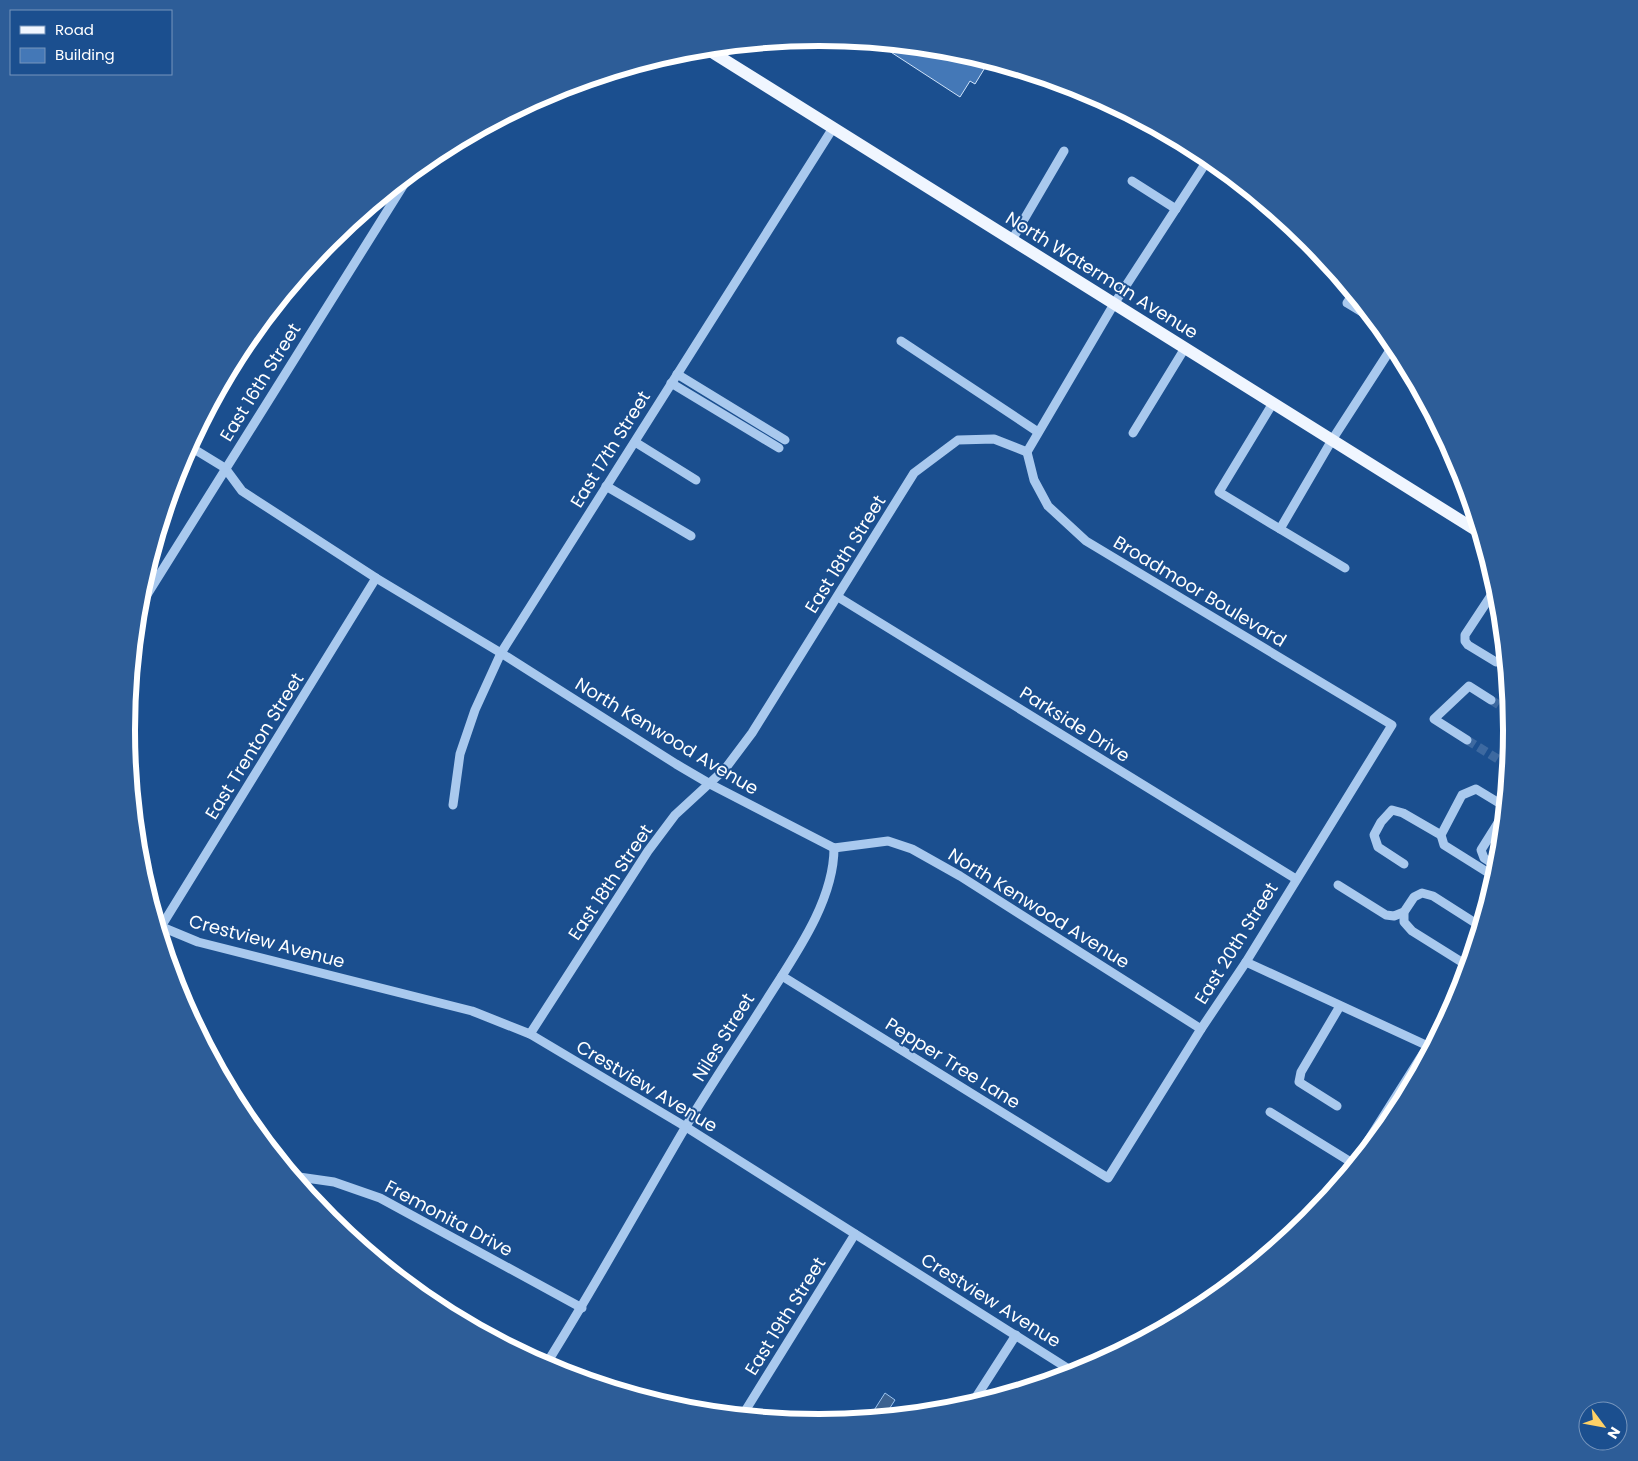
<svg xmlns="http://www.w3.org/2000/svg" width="1638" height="1461" font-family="Poppins,sans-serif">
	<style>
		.water { fill: #3c6290; stroke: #9cc4f0 }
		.building { fill: #4478b7; stroke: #cfe3fa }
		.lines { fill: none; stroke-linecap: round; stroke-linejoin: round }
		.minor-tunnel { stroke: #3d69a0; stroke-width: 9; stroke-dasharray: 9 4.5; stroke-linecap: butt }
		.minor { stroke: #a9c9ee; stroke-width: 9 }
		.major { stroke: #f0f6ff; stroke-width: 12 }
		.labels { text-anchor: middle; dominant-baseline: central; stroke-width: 4; stroke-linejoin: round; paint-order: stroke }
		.street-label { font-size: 18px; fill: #fff; stroke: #1b4f8f }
		.rim { fill: none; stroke: #fff; stroke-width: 6 }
	</style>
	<rect width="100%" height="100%" fill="#1b4f8f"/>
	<!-- water -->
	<polygon class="water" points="885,1393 895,1400 884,1417 879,1414 875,1418 871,1415"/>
	<!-- building -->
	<polygon class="building" points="885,44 954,51 989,61 975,84 970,81 960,97 883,47"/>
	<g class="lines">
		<!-- minor-tunnel -->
		<g class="minor-tunnel">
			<polyline points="1491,700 1510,712"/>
			<polyline points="1467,740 1509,766"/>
		</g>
		<!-- minor -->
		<g class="minor">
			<polyline points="1132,181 1176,209"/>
			<polyline points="1012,240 1064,151"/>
			<polyline points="1353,294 1347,303 1375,320"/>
			<polyline points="901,341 1038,432"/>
			<polyline points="677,374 785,440"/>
			<polyline points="671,383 779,448"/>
			<polyline points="1273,403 1219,492 1280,529"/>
			<polyline points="1133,433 1185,348"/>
			<polyline points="635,442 696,480"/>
			<polyline points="189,446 225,468 242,491 376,578 501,653 676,764 710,784 834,848 888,841 912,849 960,876 1201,1029"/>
			<polyline points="606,486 691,536"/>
			<polyline points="1345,568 1280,529 1332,440 1394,344"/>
			<polyline points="1496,588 1465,635 1465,641 1468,645 1496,662 1501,660 1505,656"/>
			<polyline points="838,597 1296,879"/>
			<polyline points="138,609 411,173"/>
			<polyline points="1467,740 1434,719 1469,686 1491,700"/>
			<polyline points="453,805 460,754 475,710 501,653 833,128"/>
			<polyline points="1404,864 1378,847 1374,835 1381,822 1392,810 1403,813 1441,835"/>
			<polyline points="1495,877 1444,845 1441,835 1462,795 1476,789 1504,806 1503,815 1481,850 1484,858 1498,867"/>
			<polyline points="1338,885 1386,915 1394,916 1404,912"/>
			<polyline points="157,925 198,942 472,1011 530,1034 686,1127 1075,1373"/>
			<polyline points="159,930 376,578"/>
			<polyline points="1246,962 1428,1046"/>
			<polyline points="1468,966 1412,931 1404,922 1404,912 1414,897 1422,893 1433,896 1480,926"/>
			<polyline points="782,976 1108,1178 1201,1029 1246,962 1392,725 1086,541 1048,506 1034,480 1027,452"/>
			<polyline points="530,1034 648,851 675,815 725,769 752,733 914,473 958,440 994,439 1027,452 1114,304 1209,158"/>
			<polyline points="1337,1106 1299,1082 1301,1072 1340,1006"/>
			<polyline points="1270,1112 1354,1164"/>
			<polyline points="1349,1171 1460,995"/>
			<polyline points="294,1178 299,1177 334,1182 380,1198 582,1308"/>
			<path d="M545,1366C594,1288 638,1208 685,1128C710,1086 738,1045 764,1004C792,959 834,903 834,848"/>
			<polyline points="971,1405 1016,1335"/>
			<polyline points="742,1416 855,1234"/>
		</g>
		<!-- major -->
		<polyline class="major" points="707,49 1479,532"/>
	</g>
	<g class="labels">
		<!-- street labels -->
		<g class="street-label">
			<text transform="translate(1102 275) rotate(32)">North Waterman Avenue</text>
			<text transform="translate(260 382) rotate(-58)">East 16th Street</text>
			<text transform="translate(610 449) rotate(-58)">East 17th Street</text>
			<text transform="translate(845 554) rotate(-58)">East 18th Street</text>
			<text transform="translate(1200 591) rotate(31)">Broadmoor Boulevard</text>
			<text transform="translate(1075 724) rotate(32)">Parkside Drive</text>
			<text transform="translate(667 736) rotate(31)">North Kenwood Avenue</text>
			<text transform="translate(254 746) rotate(-58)">East Trenton Street</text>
			<text transform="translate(610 882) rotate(-56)">East 18th Street</text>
			<text transform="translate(1039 908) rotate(32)">North Kenwood Avenue</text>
			<text transform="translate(267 941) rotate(15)">Crestview Avenue</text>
			<text transform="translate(1236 943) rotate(-58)">East 20th Street</text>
			<text transform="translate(723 1037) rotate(-58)">Niles Street</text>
			<text transform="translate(953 1063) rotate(32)">Pepper Tree Lane</text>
			<text transform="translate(647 1086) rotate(31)">Crestview Avenue</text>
			<text transform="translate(449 1218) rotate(28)">Fremonita Drive</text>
			<text transform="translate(991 1300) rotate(32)">Crestview Avenue</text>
			<text transform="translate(785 1316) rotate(-58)">East 19th Street</text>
		</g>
	</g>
	<!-- crop -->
	<path d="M0 0H1638V1461H0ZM135 730a684 684 0 1 1 1368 0a684 684 0 1 1-1368 0Z" fill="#2d5d98" fill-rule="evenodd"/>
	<path class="rim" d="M135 730a684 684 0 1 1 1368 0a684 684 0 1 1-1368 0Z"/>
	<!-- legend -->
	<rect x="10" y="10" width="162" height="65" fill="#1b4f8f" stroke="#7695bc"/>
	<rect x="20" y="26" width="25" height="8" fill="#f0f6ff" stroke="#7695bc"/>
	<text x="55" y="35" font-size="15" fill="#ffffff">Road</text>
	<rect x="20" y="48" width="25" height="15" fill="#4478b7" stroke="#7695bc"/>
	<text x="55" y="60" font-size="15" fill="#ffffff">Building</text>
	<!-- north arrow -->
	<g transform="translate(1603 1426) rotate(122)"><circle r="24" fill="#1b4f8f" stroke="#7695bc"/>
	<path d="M0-4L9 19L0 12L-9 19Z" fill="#ffd166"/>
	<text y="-8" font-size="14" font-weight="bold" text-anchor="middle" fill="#ffffff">N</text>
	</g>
</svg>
